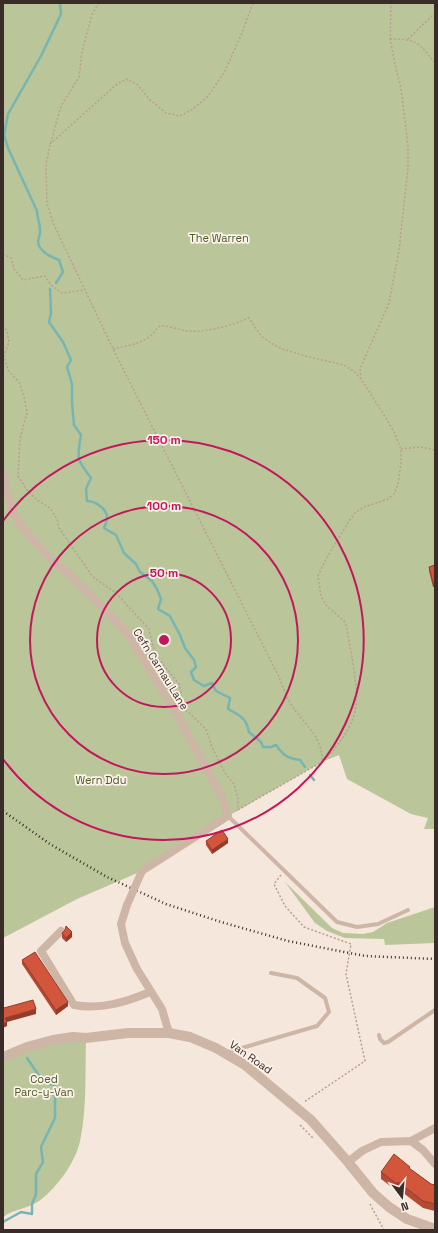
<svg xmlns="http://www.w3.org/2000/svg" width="438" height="1233" font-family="'Space Grotesk',sans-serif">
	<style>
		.green { fill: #bac59a }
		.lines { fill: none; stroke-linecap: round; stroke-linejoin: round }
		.stream { stroke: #77b5b3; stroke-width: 2.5 }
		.path { stroke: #ba9f90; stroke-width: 1.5; stroke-dasharray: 2 2; stroke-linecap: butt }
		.service { stroke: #ceb6a6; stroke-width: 4 }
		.minor { stroke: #ceb6a6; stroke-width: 8 }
		.tertiary { stroke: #ceb6a6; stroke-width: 10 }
		.rail { stroke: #3a2c28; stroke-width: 2.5; stroke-dasharray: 1 3; stroke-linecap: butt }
		.minor-bridge { stroke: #ceb6a6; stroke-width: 8 }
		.wall { fill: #b54a34 }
		.shaded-wall { fill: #933c2a }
		.building { fill: #d2563c; stroke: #933c2a }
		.ring { fill: none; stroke: #c2185b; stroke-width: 2 }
		.labels { text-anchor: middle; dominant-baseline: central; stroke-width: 3.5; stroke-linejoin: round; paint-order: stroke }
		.park-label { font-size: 11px; fill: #4c5b29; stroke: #fcf2e9 }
		.street-label { font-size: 11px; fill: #3a2c28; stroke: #fcf2e9 }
		.centre { fill: #c2185b; stroke: #fcf2e9; stroke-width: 2 }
		.ring-label { font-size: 12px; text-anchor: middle; font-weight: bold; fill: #c2185b; stroke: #fcf2e9; stroke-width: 3.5; stroke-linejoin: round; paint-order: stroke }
	</style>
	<rect width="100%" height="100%" fill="#f5e7db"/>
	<!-- green -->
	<g class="green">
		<polygon points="3,3 435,3 435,829 424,829 428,818 411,814 347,779 339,755 322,762 228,816 142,871 77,899 3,938"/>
		<polygon points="285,882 332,928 343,933 363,934 373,932 387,923 435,907 435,943 385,945 384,939 345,938 327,931 315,923"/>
		<path d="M86,1038C85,1070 87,1104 81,1136C78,1159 58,1187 39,1201C30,1208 14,1209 3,1217V1057L9,1054Z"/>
	</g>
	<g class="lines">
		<!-- stream -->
		<g class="stream">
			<path d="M56,283L63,272L59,260C51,257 39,252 38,242C38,238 41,234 40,230C40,223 37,218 37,211L8,148L4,135L8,114L41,56L61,14L60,3"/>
			<path d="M50,289L51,313L49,322L63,342L71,360L67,367L72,384V403L74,425L81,435C77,458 76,459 91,478L86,489L87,501C95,501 108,509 107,519C107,521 105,525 104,528L116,535L124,553L136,564L140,572L152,581L157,589L161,599L158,609L170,616L180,635L185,648L194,660L196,667L191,672L194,680L204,686L212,683L216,691L230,698L228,709C240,716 246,717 249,732L261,742L263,747H271L276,745C284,756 287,758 300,760L305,767"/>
			<polyline points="310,775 314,780"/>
			<polyline points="3,1222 21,1212 32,1214 32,1204 36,1194 36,1174 43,1162 41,1147 55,1118 55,1086 42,1080 27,1058"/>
		</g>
		<!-- path -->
		<g class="path">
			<path d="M99,3L92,14L82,52L79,77L61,106L50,145L46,164L47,203L53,223L115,353L279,677C283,687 287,700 294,709C306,725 324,740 322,762"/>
			<path d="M390,39C417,39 418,42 435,63"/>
			<polyline points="408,39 435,13"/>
			<polyline points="50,144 116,85 126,79 137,84 149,99 166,113 180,116 193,109 208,96 225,71 242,33 253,3"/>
			<polyline points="3,254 11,258 14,269 23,280 45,276 51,285 62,293 85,290"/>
			<polyline points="3,325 7,331 9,342 4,356 8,370 19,382 24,396 27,413 20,438 18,476 27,490 37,500 50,508 57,519 59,528 93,577 115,592 149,629 153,646 158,658 179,684 184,708 206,729 212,747 225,773 234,784 238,799 238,810"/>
			<path d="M113,349C125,346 138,345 149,337C153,335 156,329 160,326C168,325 178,330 187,331C205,333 233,325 249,318L261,336L271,343L282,349L309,357L344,365L355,372L361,379L386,418L394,432L401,449V464L398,484L394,494L388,499L364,507L355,513L349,521L326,559L318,576L321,596L326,605L344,621L347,628C350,650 360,690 355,711C351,730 336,748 322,762L236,811"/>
			<polyline points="361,379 360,369 389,303 399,250 408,168 408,146 401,88 396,69 390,39 391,3"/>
			<polyline points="401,449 421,447 435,450"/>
			<polyline points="281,875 274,884 285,906 304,927 351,944 346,974 365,1061 304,1102"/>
			<polyline points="300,1125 313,1138"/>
			<polyline points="370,1204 384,1230"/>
		</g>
		<!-- service -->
		<g class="service">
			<polyline points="228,816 337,922 357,927 378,924 408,910"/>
			<polyline points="379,1035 380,1039 384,1043 388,1042 435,1010"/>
			<polyline points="228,1052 317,1026 329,1012 325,998 297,978 271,973"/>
		</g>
		<!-- minor -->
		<g class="minor">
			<polyline points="3,473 10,504 17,519 24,530 48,556 73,578 112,617 129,636 176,713 222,797 228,816 142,871"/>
			<polyline points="127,905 121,924 125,943 137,969 162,1009 169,1033"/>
			<path d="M61,931L41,951L74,1005C101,1010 126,1002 150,992"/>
			<polyline points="411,1141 435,1128"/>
			<polyline points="348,1162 362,1151 381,1142 411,1141 423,1150 435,1164"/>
		</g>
		<!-- tertiary -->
		<polyline class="tertiary" points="3,1057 27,1047 53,1040 73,1037 86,1038 128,1033 169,1033 190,1037 216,1048 245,1065 311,1120 348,1162 373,1193 389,1207 407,1219 435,1229"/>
		<!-- rail -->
		<polyline class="rail" points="3,811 50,844 107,877 166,904 221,922 288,941 365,956 435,959"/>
		<!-- minor-bridge -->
		<polyline class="minor-bridge" points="127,905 142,871"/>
	</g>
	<!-- wall -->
	<g class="wall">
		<polygon points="435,565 435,587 433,587 429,571 429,567"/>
		<polygon points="206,841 228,843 212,854 206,845"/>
		<polygon points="62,933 72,937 66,942 62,938"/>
		<polygon points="22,960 68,1006 56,1015 22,964"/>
		<polygon points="410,1169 431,1184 435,1185 435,1211 423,1208 398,1189 397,1191 381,1179 381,1172"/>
	</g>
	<!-- shaded-wall -->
	<g class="shaded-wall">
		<rect x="433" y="583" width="2" height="4"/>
		<polygon points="228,839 228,843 212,854 212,850"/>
		<polygon points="72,932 72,937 66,942 66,938"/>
		<polygon points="68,1002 68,1006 56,1015 56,1010"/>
		<polygon points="36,1009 36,1014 7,1022 7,1026 3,1028 3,1024 5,1018"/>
		<polygon points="398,1182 398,1189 397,1191 397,1184"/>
	</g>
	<!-- building -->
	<g class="building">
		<polygon points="435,565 435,583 433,583 429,567"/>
		<polygon points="222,830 228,839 212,850 206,841"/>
		<polygon points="66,926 72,932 66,938 62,933 65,930"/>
		<polygon points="35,952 68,1002 56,1010 22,960"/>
		<polygon points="33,1000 36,1009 5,1018 7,1022 3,1024 3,1006 4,1008"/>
		<polygon points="394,1154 410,1167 409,1168 431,1184 435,1185 435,1204 423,1201 398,1182 397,1184 381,1172"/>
	</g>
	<!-- distance rings -->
	<g class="ring">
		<circle cx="164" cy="640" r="67"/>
		<circle cx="164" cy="640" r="134"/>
		<path d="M3 521A200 200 0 1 1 3 759"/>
	</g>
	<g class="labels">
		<!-- park labels -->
		<g class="park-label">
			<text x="219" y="238">The Warren</text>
			<text x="101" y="780">Wern Ddu</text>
			<text x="44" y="1079">Coed<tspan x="44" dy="13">Parc-y-Van</tspan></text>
		</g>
		<!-- street labels -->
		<g class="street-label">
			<text transform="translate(161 669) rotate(58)">Cefn Carnau Lane</text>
			<text transform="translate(251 1057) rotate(35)">Van Road</text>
		</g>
	</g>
	<circle cx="164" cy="640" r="6" class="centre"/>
	<g class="ring-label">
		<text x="164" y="444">150 m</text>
		<text x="164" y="510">100 m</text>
		<text x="164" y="577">50 m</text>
	</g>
	<!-- border -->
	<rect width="438" height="1233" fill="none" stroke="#3a2c28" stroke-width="8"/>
	<!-- north arrow -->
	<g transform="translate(402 1197) rotate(164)" stroke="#fcf2e9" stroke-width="3" paint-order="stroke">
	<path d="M0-3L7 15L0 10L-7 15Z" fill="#3a2c28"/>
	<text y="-6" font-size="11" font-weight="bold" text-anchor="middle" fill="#3a2c28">N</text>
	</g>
</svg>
